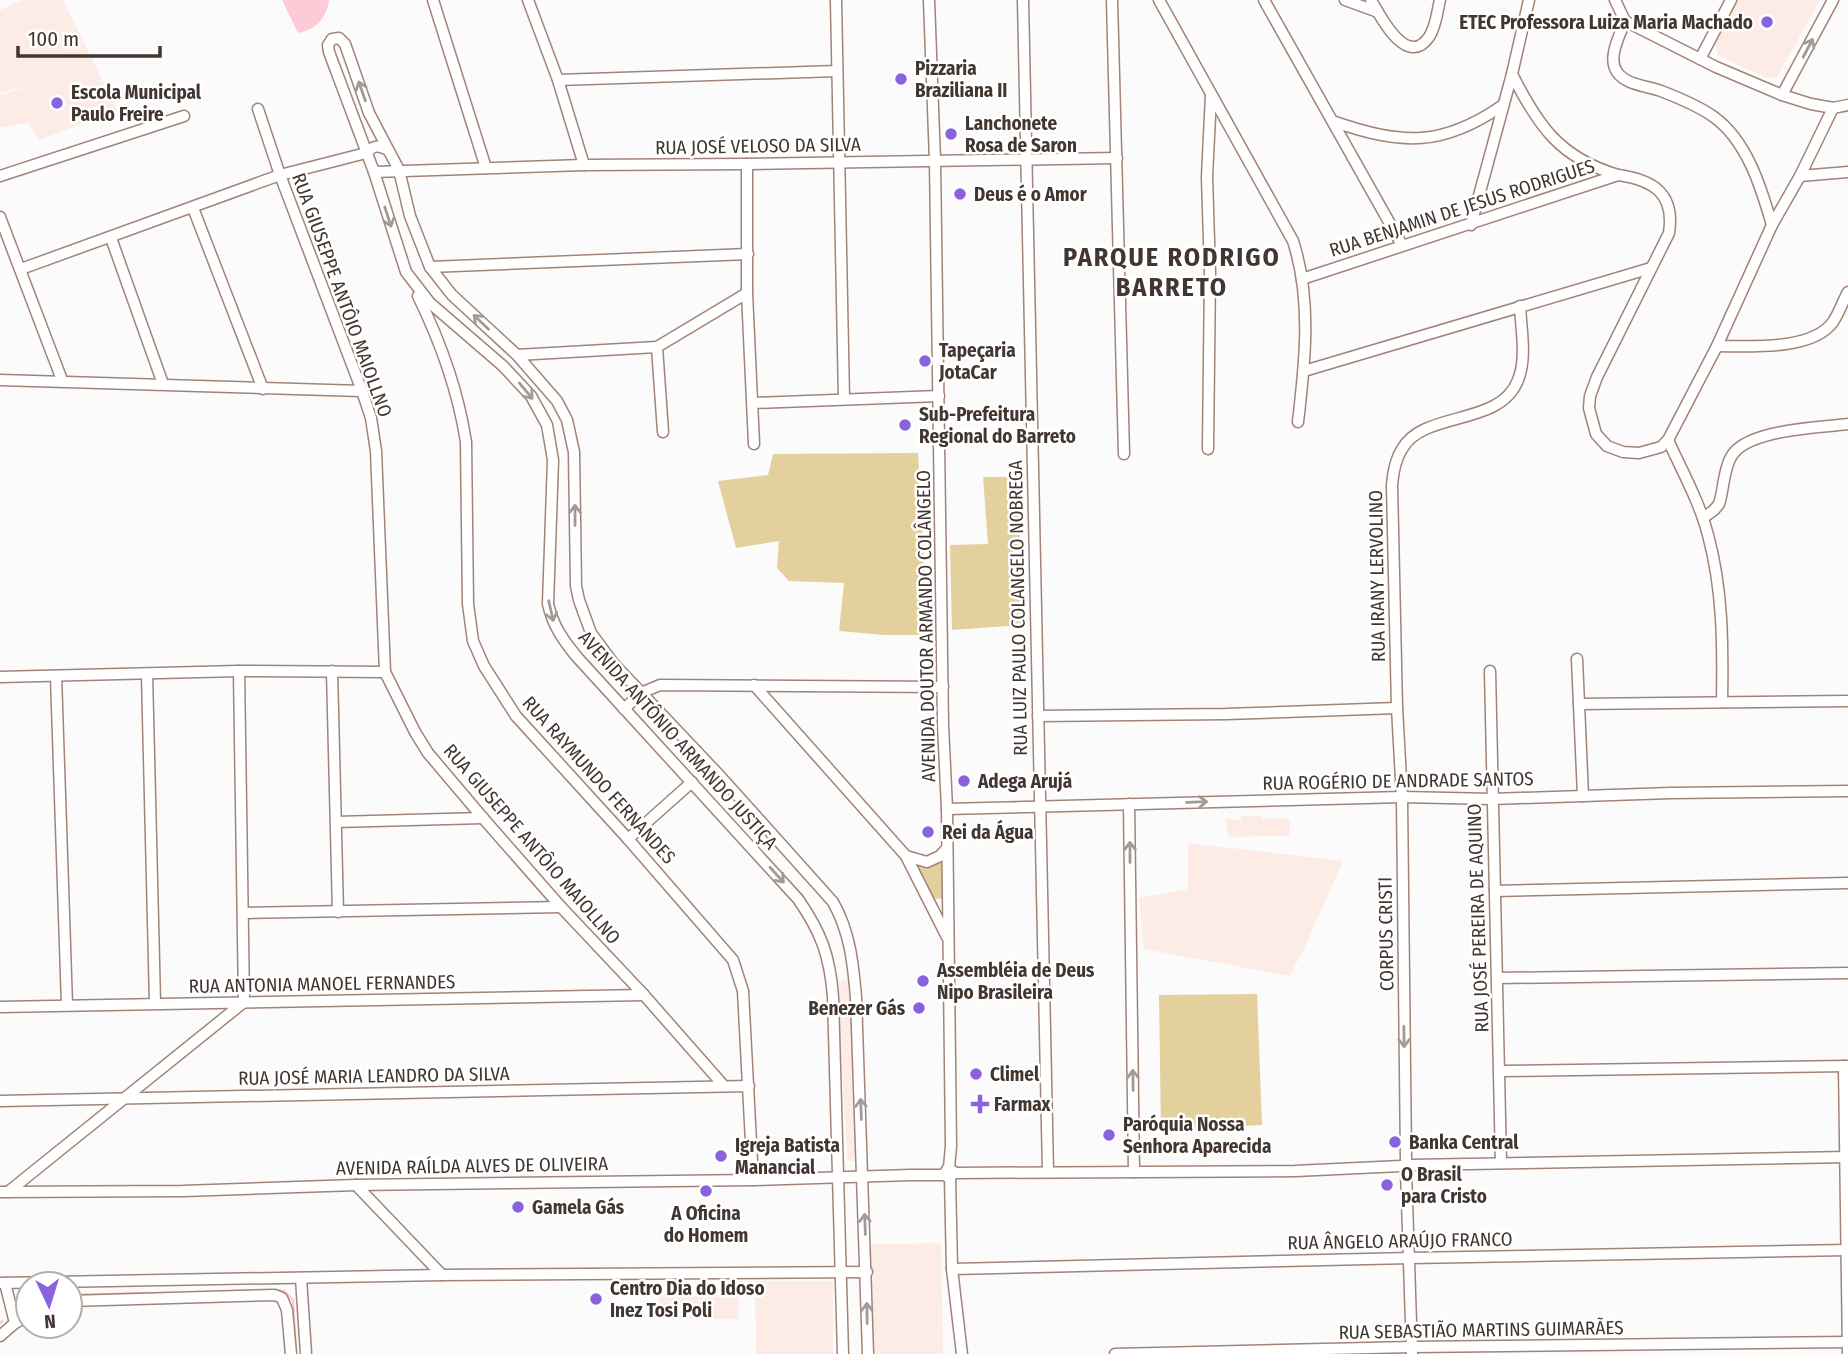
<svg xmlns="http://www.w3.org/2000/svg" width="1848" height="1354" font-family="'Fira Sans Condensed',sans-serif">
	<style>
		.built { fill: #fcece5 }
		.green { fill: #e3d09d }
		.water { fill: #fdcad7 }
		.lines { fill: none; stroke-linecap: round; stroke-linejoin: round }
		.stream { stroke: #fdcad7; stroke-width: 2.5 }
		.minor-casing { stroke: #a18477; stroke-width: 13 }
		.minor { stroke: #fff; stroke-width: 10 }
		.oneway { stroke: #a09a98 }
		.poi-dot { fill: #8a62dd; stroke: #fff; stroke-width: 2.5 }
		.labels { text-anchor: middle; dominant-baseline: central; stroke-width: 5; stroke-linejoin: round; paint-order: stroke }
		.poi-label { font-size: 19px; font-weight: bold; fill: #423630; stroke: #fff; text-anchor: start }
		.street-label { font-size: 19px; fill: #423630; stroke: #fff }
		.district-label { font-size: 26px; font-weight: bold; letter-spacing: 2px; fill: #423630; stroke: #fff }
	</style>
	<rect width="100%" height="100%" fill="#fbfbfb"/>
	<!-- built -->
	<g class="built">
		<polygon points="23,0 63,0 117,110 39,140 29,124 22,123 0,128 0,95 41,82 0,93 0,10"/>
		<polygon points="1738,0 1820,0 1777,77 1766,78 1719,56 1714,43"/>
		<polygon points="1241,816 1262,816 1262,819 1290,819 1289,836 1228,837 1226,819 1241,820"/>
		<polygon points="1188,843 1343,861 1302,953 1289,976 1144,949 1139,898 1188,889"/>
		<polygon points="850,978 860,1161 848,1161 836,982"/>
		<polygon points="941,1243 943,1354 872,1354 871,1244"/>
		<polygon points="755,1281 833,1281 833,1354 756,1354"/>
		<polygon points="738,1295 739,1319 659,1319 658,1296"/>
	</g>
	<!-- green -->
	<g class="green">
		<polygon points="918,453 928,635 885,635 839,631 844,583 789,581 777,568 779,541 736,548 718,481 768,475 773,454"/>
		<polygon points="983,477 1018,477 1023,625 952,630 950,545 988,544"/>
		<polygon points="943,858 945,898 934,899 916,866 930,866"/>
		<polygon points="1257,994 1262,1125 1161,1130 1159,995"/>
	</g>
	<!-- water -->
	<path class="water" d="M282,0H329C327,18 315,30 298,33Z"/>
	<g class="lines">
		<!-- stream -->
		<g class="stream">
			<polyline points="277,1291 284,1291 293,1300 296,1351"/>
			<polyline points="70,1295 148,1293"/>
			<polyline points="0,1323 2,1321"/>
		</g>
		<!-- minor casing -->
		<g class="minor-casing">
			<g id="minor">
				<polyline points="433,0 486,168"/>
				<polyline points="528,0 558,80 584,165"/>
				<polyline points="836,0 844,399"/>
				<polyline points="929,0 935,161 943,725 947,809 951,1146 949,1168"/>
				<polyline points="1023,0 1048,1172"/>
				<polyline points="1112,0 1124,454"/>
				<path d="M1159,0L1293,241C1312,299 1305,363 1298,422"/>
				<polyline points="1264,0 1402,245"/>
				<polyline points="1345,0 1378,12"/>
				<path d="M1371,0C1380,16 1407,69 1429,37C1436,27 1437,12 1440,0"/>
				<polyline points="1615,0 1625,21 1716,67 1782,95 1811,104 1833,108 1848,105"/>
				<path d="M1625,21C1620,35 1607,58 1617,72C1626,85 1647,86 1661,91C1679,98 1699,106 1714,117C1747,141 1761,187 1772,225"/>
				<polyline points="1700,59 1731,0"/>
				<path d="M1512,74C1538,126 1560,158 1618,175"/>
				<polyline points="558,80 837,71"/>
				<polyline points="1782,95 1833,0"/>
				<polyline points="258,109 280,175 362,391 371,418 376,451 385,672 415,732 428,753 483,818 561,907 644,995 724,1086"/>
				<path d="M1335,122C1402,145 1443,147 1503,105"/>
				<polyline points="747,164 747,293 754,444"/>
				<polyline points="374,172 584,165 747,164 1117,158"/>
				<polyline points="0,176 184,116"/>
				<polyline points="1800,176 1848,172"/>
				<polyline points="193,208 263,389"/>
				<polyline points="0,217 62,380"/>
				<polyline points="1471,225 1512,74 1529,0"/>
				<polyline points="111,238 163,384"/>
				<polyline points="430,267 748,254"/>
				<path d="M21,269L280,175L366,153C374,145 378,145 388,150"/>
				<path d="M1302,279L1618,175C1654,180 1675,194 1669,233L1597,377L1590,396L1589,408L1596,434L1607,446L1623,452L1639,453L1661,447L1668,440L1717,346L1772,225L1800,176L1833,108"/>
				<path d="M418,296C441,343 458,390 466,442L468,604L473,641L484,666L516,716L628,839L733,960L743,991L753,1180"/>
				<path d="M1717,346C1749,346 1812,351 1833,322C1839,313 1843,301 1848,292"/>
				<polyline points="657,347 663,432"/>
				<polyline points="517,355 657,347 747,293"/>
				<polyline points="1304,371 1651,268"/>
				<polyline points="0,380 362,391"/>
				<polyline points="753,403 939,396"/>
				<path d="M1668,440C1682,471 1700,503 1708,535C1723,590 1723,646 1722,702"/>
				<polyline points="1208,449 1210,273 1207,177 1211,95"/>
				<path d="M1703,518L1714,510L1719,504C1724,489 1723,471 1731,457C1746,429 1819,428 1848,424"/>
				<polyline points="1577,659 1583,796"/>
				<polyline points="332,671 338,912"/>
				<polyline points="1490,671 1501,1163"/>
				<polyline points="147,674 155,1003"/>
				<polyline points="56,676 67,1005"/>
				<polyline points="0,677 239,671 385,672"/>
				<polyline points="754,685 906,856 947,937"/>
				<polyline points="1579,704 1848,701"/>
				<polyline points="624,709 641,693 660,685 943,687"/>
				<polyline points="1038,716 1226,714 1397,708"/>
				<polyline points="1129,804 1134,1172"/>
				<polyline points="947,809 1402,797 1492,799 1671,793 1848,791"/>
				<polyline points="336,822 483,818"/>
				<polyline points="628,839 692,782"/>
				<polyline points="906,856 927,862 940,856 947,848"/>
				<polyline points="1495,891 1848,883"/>
				<polyline points="243,913 561,907"/>
				<polyline points="1498,978 1848,973"/>
				<polyline points="0,1007 644,995"/>
				<polyline points="1844,1066 1848,1354"/>
				<polyline points="1500,1071 1848,1066"/>
				<polyline points="0,1101 749,1086"/>
				<path d="M1406,1160L1402,797L1397,708L1392,485C1393,472 1395,460 1402,449C1424,410 1500,427 1518,380C1527,358 1521,329 1520,306"/>
				<polyline points="1411,1165 1848,1157"/>
				<polyline points="1406,1171 1412,1353"/>
				<polyline points="954,1173 1295,1171 1401,1166"/>
				<polyline points="950,1178 952,1269 962,1354"/>
				<polyline points="356,1185 442,1275"/>
				<polyline points="0,1192 183,1191 356,1185 753,1180 911,1175 944,1175 950,1178 954,1172 948,1168 944,1175"/>
				<polyline points="8,1192 244,1002 239,671"/>
				<polyline points="952,1269 1410,1258 1848,1250"/>
				<polyline points="301,1278 306,1354"/>
				<polyline points="0,1283 442,1275 867,1272"/>
				<polyline points="5,1283 15,1323"/>
				<polyline points="70,1301 275,1295 282,1298 287,1310 291,1354"/>
				<polyline points="0,1336 15,1323 28,1316"/>
				<path d="M843,1354L833,997C830,956 821,932 798,899L577,657C563,640 553,626 548,604L553,460L547,425L531,396L503,366L430,303L406,272L374,172L329,52L328,45L332,39L339,38L345,44L369,113L399,170L410,216L430,267L452,295L517,355L557,401L567,420L574,452L576,586L579,600L591,633L614,664L720,776L833,902C850,932 853,963 856,997L868,1354"/>
				<polyline points="1115,1354 1412,1347 1848,1342"/>
			</g>
		</g>
		<!-- minor -->
		<use href="#minor" class="minor"/>
	</g>
	<!-- one-way arrows -->
	<defs><path id="oneway-shaft" d="M-6 0H5M1.5-3L5.5 0L1.5 3" fill="none" stroke-width="1.6" stroke-linecap="round" stroke-linejoin="round" transform="scale(1.75)"/></defs>
	<g class="oneway">
		<use href="#oneway-shaft" transform="translate(1808 48) rotate(-62)"/>
		<use href="#oneway-shaft" transform="translate(362 91) rotate(-109)"/>
		<use href="#oneway-shaft" transform="translate(388 217) rotate(72)"/>
		<use href="#oneway-shaft" transform="translate(481 322) rotate(-136)"/>
		<use href="#oneway-shaft" transform="translate(526 391) rotate(50)"/>
		<use href="#oneway-shaft" transform="translate(575 515) rotate(-90)"/>
		<use href="#oneway-shaft" transform="translate(551 611) rotate(77)"/>
		<use href="#oneway-shaft" transform="translate(1197 802) rotate(-2)"/>
		<use href="#oneway-shaft" transform="translate(1130 852) rotate(-90)"/>
		<use href="#oneway-shaft" transform="translate(777 875) rotate(48)"/>
		<use href="#oneway-shaft" transform="translate(1404 1037) rotate(89)"/>
		<use href="#oneway-shaft" transform="translate(1133 1080) rotate(-91)"/>
		<use href="#oneway-shaft" transform="translate(861 1109) rotate(-92)"/>
		<use href="#oneway-shaft" transform="translate(865 1224) rotate(-92)"/>
		<use href="#oneway-shaft" transform="translate(867 1313) rotate(-91)"/>
	</g>
	<!-- markers -->
	<g class="poi-dot">
		<circle cx="1767" cy="22" r="7"/>
		<circle cx="901" cy="79" r="7"/>
		<circle cx="57" cy="103" r="7"/>
		<circle cx="951" cy="134" r="7"/>
		<circle cx="960" cy="194" r="7"/>
		<circle cx="925" cy="361" r="7"/>
		<circle cx="905" cy="425" r="7"/>
		<circle cx="964" cy="781" r="7"/>
		<circle cx="928" cy="832" r="7"/>
		<circle cx="923" cy="981" r="7"/>
		<circle cx="919" cy="1008" r="7"/>
		<circle cx="976" cy="1074" r="7"/>
		<path d="M976.5 1093.5h7v7h7v7h-7v7h-7v-7h-7v-7h7z"/>
		<circle cx="1109" cy="1135" r="7"/>
		<circle cx="1395" cy="1142" r="7"/>
		<circle cx="721" cy="1156" r="7"/>
		<circle cx="1387" cy="1185" r="7"/>
		<circle cx="706" cy="1191" r="7"/>
		<circle cx="518" cy="1207" r="7"/>
		<circle cx="596" cy="1299" r="7"/>
	</g>
	<g class="labels">
		<!-- poi labels -->
		<g class="poi-label">
			<text x="1753" y="22" text-anchor="end">ETEC Professora Luiza Maria Machado</text>
			<text x="915" y="68">Pizzaria<tspan x="915" dy="22">Braziliana II</tspan></text>
			<text x="71" y="92">Escola Municipal<tspan x="71" dy="22">Paulo Freire</tspan></text>
			<text x="965" y="123">Lanchonete<tspan x="965" dy="22">Rosa de Saron</tspan></text>
			<text x="974" y="194">Deus é o Amor</text>
			<text x="939" y="350">Tapeçaria<tspan x="939" dy="22">JotaCar</tspan></text>
			<text x="919" y="414">Sub-Prefeitura<tspan x="919" dy="22">Regional do Barreto</tspan></text>
			<text x="978" y="781">Adega Arujá</text>
			<text x="942" y="832">Rei da Água</text>
			<text x="937" y="970">Assembléia de Deus<tspan x="937" dy="22">Nipo Brasileira</tspan></text>
			<text x="905" y="1008" text-anchor="end">Benezer Gás</text>
			<text x="990" y="1074">Climel</text>
			<text x="994" y="1104">Farmax</text>
			<text x="1123" y="1124">Paróquia Nossa<tspan x="1123" dy="22">Senhora Aparecida</tspan></text>
			<text x="1409" y="1142">Banka Central</text>
			<text x="735" y="1145">Igreja Batista<tspan x="735" dy="22">Manancial</tspan></text>
			<text x="1401" y="1174">O Brasil<tspan x="1401" dy="22">para Cristo</tspan></text>
			<text x="532" y="1207">Gamela Gás</text>
			<text x="706" y="1213" text-anchor="middle">A Oficina<tspan x="706" dy="22">do Homem</tspan></text>
			<text x="610" y="1288">Centro Dia do Idoso<tspan x="610" dy="22">Inez Tosi Poli</tspan></text>
		</g>
		<!-- street labels -->
		<g class="street-label">
			<text transform="translate(758 146) rotate(-1)">RUA JOSÉ VELOSO DA SILVA</text>
			<text transform="translate(1462 208) rotate(-18)">RUA BENJAMIN DE JESUS RODRIGUES</text>
			<text transform="translate(342 295) rotate(70)">RUA GIUSEPPE ANTÔIO MAIOLLNO</text>
			<text transform="translate(1377 576) rotate(-91)">RUA IRANY LERVOLINO</text>
			<text transform="translate(1018 608) rotate(-91)">RUA LUIZ PAULO COLANGELO NOBREGA</text>
			<text transform="translate(926 626) rotate(-91)">AVENIDA DOUTOR ARMANDO COLÂNGELO</text>
			<text transform="translate(678 740) rotate(48)">AVENIDA ANTÔNIO ARMANDO JUSTIÇA</text>
			<text transform="translate(599 780) rotate(48)">RUA RAYMUNDO FERNANDES</text>
			<text transform="translate(1398 781) rotate(-1)">RUA ROGÉRIO DE ANDRADE SANTOS</text>
			<text transform="translate(532 844) rotate(49)">RUA GIUSEPPE ANTÔIO MAIOLLNO</text>
			<text transform="translate(1478 918) rotate(-92)">RUA JOSÉ PEREIRA DE AQUINO</text>
			<text transform="translate(1386 934) rotate(-91)">CORPUS CRISTI</text>
			<text transform="translate(322 984) rotate(-1)">RUA ANTONIA MANOEL FERNANDES</text>
			<text transform="translate(374 1076) rotate(-1)">RUA JOSÉ MARIA LEANDRO DA SILVA</text>
			<text transform="translate(472 1166) rotate(-1)">AVENIDA RAÍLDA ALVES DE OLIVEIRA</text>
			<text transform="translate(1400 1241) rotate(-1)">RUA ÂNGELO ARAÚJO FRANCO</text>
			<text transform="translate(1481 1330) rotate(-1)">RUA SEBASTIÃO MARTINS GUIMARÃES</text>
		</g>
		<!-- district labels -->
		<g class="district-label">
			<text x="1172" y="257">PARQUE RODRIGO<tspan x="1172" dy="30">BARRETO</tspan></text>
		</g>
	</g>
	<!-- north arrow -->
	<g transform="translate(49 1305) rotate(176)"><circle r="33" fill="#ffffff" stroke="#b3afac" stroke-width="2"/>
	<path d="M0-5L12 26L0 18L-12 26Z" fill="#8a62dd"/>
	<text y="-10" font-size="19" font-weight="bold" text-anchor="middle" fill="#423630">N</text>
	</g>
	<!-- scale -->
	<path d="M18 46v10h142v-10" fill="none" stroke="#423630" stroke-width="3.5"/>
	<text x="28" y="46" font-size="21" fill="#423630" stroke="#ffffff" stroke-width="5" paint-order="stroke">100 m</text>
</svg>
